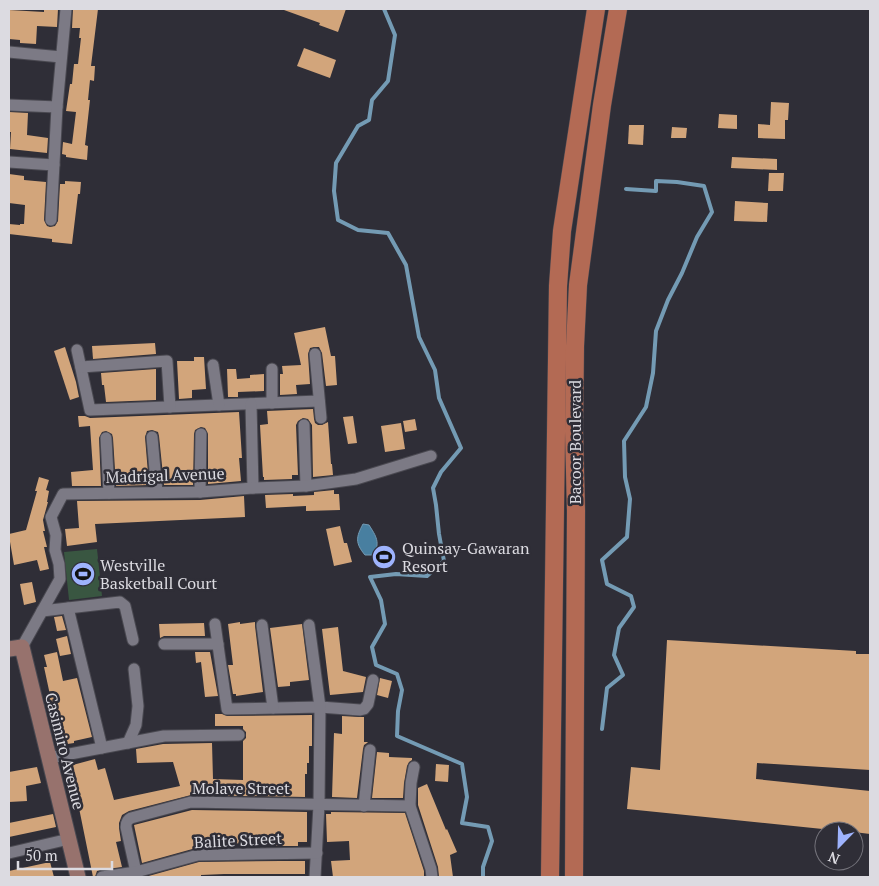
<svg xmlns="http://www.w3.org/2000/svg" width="879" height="886" font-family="'PT Serif',serif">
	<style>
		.green { fill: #395641 }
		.water { fill: #487fa0; stroke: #749bb4 }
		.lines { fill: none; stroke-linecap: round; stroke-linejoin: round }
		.stream { stroke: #749bb4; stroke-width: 4 }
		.building { fill: #d2a57b }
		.street-casing { stroke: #4a4951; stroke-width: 13 }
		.secondary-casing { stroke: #4a4951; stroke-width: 17 }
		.primary-casing { stroke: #4a4951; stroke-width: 19 }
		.street { stroke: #7c7a85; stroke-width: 11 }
		.secondary { stroke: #97726d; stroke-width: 15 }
		.primary { stroke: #b36a54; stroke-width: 18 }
		.labels { text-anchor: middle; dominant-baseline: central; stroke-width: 5; stroke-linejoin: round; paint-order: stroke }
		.street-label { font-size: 16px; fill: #dcdbe1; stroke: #2f2e37 }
		.poi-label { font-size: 16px; fill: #dcdbe1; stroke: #2f2e37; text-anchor: start }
	</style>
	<rect width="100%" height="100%" fill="#2f2e37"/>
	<!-- green -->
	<polygon class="green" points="97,549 102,596 69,600 64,552"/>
	<!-- water -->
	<path class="water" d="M363,524L369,525C376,536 381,543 373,555H365C355,543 356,537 363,524Z"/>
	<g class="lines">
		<!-- stream -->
		<g class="stream">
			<polyline points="384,9 395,35 388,81 372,100 369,120 358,126 336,163 334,191 338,220 358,230 388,233 406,265 419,337 435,370 439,398 461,448 441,472 433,488 436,505 439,534 444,561 427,576 396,574 370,577 381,600 385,624 372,647 376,665 397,674 402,690 398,711 397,736 462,764 467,797 462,823 488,827 492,841 483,867 483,877"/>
			<polyline points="602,729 607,688 623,675 614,655 619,628 634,607 631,596 607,584 602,560 627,537 630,499 625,477 624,441 646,407 653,373 656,331 668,300 682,273 697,237 712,212 704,186 677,182 656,181 656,191 626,189"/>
		</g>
	</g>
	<!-- building -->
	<g class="building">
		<polygon points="44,9 58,9 57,27 37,26 36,44 20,43 20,40 9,39 9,10 44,12"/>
		<polygon points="73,9 98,9 91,66 95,66 94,81 90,80 88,100 90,100 85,145 88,146 87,160 66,157 66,155 62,154 63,142 72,144 76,112 66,111 70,84 72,84 74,64 78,64 81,38 79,38 80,28 72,28"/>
		<polygon points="284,9 346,9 338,32 319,25 320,23 284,10"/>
		<polygon points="304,48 336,60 330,78 297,66"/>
		<polygon points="771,102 789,103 788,120 785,120 785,139 758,138 758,124 770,125"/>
		<polygon points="9,112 28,113 27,135 48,138 47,153 10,149 11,132 9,132"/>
		<polygon points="719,114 737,115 737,129 718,128"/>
		<polygon points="629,125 644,125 643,145 628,144"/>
		<polygon points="672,127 687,128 686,138 671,138"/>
		<polygon points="732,157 777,159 777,170 731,168"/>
		<polygon points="769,173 784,173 783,191 768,191"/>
		<polygon points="9,174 24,176 24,180 46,182 44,220 47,226 50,227 55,226 58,221 60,184 65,184 65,181 81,182 80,194 78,194 72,244 52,242 52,239 9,234 9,224 20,225 20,224 24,224 25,205 9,203"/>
		<polygon points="735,201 768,203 767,222 734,221"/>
		<polygon points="325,327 331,356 335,356 337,385 326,386 322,353 319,347 314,347 310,348 308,354 310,384 296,385 297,394 280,395 280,374 283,374 282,366 301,365 294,333"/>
		<polygon points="155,343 156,354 93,359 92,346"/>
		<polygon points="65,347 76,382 79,397 70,400 54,351"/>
		<polygon points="194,357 204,357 206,389 192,390 192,398 179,399 177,361 194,361"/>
		<polygon points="156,369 156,400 106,402 104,385 102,385 101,373"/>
		<polygon points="227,369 236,369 237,379 250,378 250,375 264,374 264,391 238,392 238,397 228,397"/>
		<polygon points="313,409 314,419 315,423 318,425 322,425 328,422 331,464 332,464 333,475 313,477 312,425 308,419 303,418 298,421 296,425 298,475 292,475 292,479 264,480 264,477 263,477 260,425 268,424 267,411"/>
		<polygon points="239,412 242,458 239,458 241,481 208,484 208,434 205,428 201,427 195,430 194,434 193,485 164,485 159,436 158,432 152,430 147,431 145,437 149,485 116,486 113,438 112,434 106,431 102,432 99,438 101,486 72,486 71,472 93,470 90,426 79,427 78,416 85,416 90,418"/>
		<polygon points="353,416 357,443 348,444 343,417"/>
		<polygon points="415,419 417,430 405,432 403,421"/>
		<polygon points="401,423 405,449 385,452 381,426"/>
		<polygon points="39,477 49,480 46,490 49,491 47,502 48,502 43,520 45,531 43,531 47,547 44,547 49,569 40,571 37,560 14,565 9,536 9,534 26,530 37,491 35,491"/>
		<polygon points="334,490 334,494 339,494 340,510 306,511 306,506 266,508 265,495 293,494 293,496 314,495 314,492"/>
		<polygon points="244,496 245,517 95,524 97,542 67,546 65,529 79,528 77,501 200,500"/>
		<polygon points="340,526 344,543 347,543 352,562 334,566 326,529"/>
		<polygon points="32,582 36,602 24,605 20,584"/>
		<polygon points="62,616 66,630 57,631 54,617"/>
		<polygon points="240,622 240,624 255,622 255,626 263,692 236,696 236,694 233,694 228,665 233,665 228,624"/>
		<polygon points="204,623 205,636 164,636 160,638 159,624"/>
		<polygon points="302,624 309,680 290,682 290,686 278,687 270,628"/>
		<polygon points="338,627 343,671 366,677 363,692 330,695 322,629"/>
		<polygon points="67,636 71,654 60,656 56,639"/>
		<polygon points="667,640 856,651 856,654 870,654 870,770 757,763 756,779 870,791 870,834 854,832 854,831 842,831 627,809 631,767 660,770"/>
		<polygon points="57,652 63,681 77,678 92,737 74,741 74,743 61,745 55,718 53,718 49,696 50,695 44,667 47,667 44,655"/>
		<polygon points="195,652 210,652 218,696 205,697 201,662 196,663"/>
		<polygon points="380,678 392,681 388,698 377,695"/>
		<polygon points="215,714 222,714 227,716 312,715 312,746 309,746 309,763 307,763 307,774 305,774 305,797 191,795 129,811 122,815 119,823 119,828 121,841 116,842 122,867 100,870 97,871 95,877 93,877 79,808 83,808 82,799 77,799 69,766 95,759 98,770 105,768 114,800 180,786 173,762 137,763 136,749 163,744 212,743 213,779 243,780 243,741 246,738 246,732 243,729 243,726 215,726"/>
		<polygon points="342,716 359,717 364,717 364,742 368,742 367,743 364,745 363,749 357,798 332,797 334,733 342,734"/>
		<polygon points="377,752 389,753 389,757 412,758 412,760 409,762 407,766 404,783 403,798 372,798"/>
		<polygon points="436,764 449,765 448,782 435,781"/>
		<polygon points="37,767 41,783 26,786 27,801 9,802 9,772"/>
		<polygon points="427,784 446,830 447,829 457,852 450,855 453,877 439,877 438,867 418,805 418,788"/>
		<polygon points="192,810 307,812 307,842 298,842 298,846 282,846 201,841 202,847 196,848 142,863 134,825"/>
		<polygon points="331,812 405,813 424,871 424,877 333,877 331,861 350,860 349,841 327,842 326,814 331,814"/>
		<polygon points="53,814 56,827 9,837 9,823"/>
		<polygon points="281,861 305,861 305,874 224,874 201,875 201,877 145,877 199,862"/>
		<polygon points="50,862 54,877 9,877 9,871"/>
	</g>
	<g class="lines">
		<!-- street casing -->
		<g class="street-casing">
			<g id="street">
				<polyline points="9,52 61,57"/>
				<polyline points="9,105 57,107"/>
				<polyline points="9,162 54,165"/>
				<polyline points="51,220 57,107 66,9"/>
				<polyline points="77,350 90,410 319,401"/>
				<polyline points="315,354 321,418"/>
				<polyline points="213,365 219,405"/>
				<polyline points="81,367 167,361 170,407"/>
				<polyline points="272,369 272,403"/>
				<polyline points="251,404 253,488"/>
				<polyline points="304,425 306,486"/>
				<polyline points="152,437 157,492"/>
				<polyline points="106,438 109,493"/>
				<polyline points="200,492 201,434"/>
				<polyline points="68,608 102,748"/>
				<polyline points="42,611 120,602 125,606 133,640"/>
				<polyline points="215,624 227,709 320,707 360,710 364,709 368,704 373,680"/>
				<polyline points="262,625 273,708"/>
				<polyline points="309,625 320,707 319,805 315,877"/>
				<polyline points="164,644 218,644"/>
				<polyline points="22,647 60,579 59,564 55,550 56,535 51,517 63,494 200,492 253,488 306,486 356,479 431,456"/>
				<polyline points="128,743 136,725 138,706 134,669"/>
				<polyline points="49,758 164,736 239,735"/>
				<polyline points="414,767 411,783 410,806 431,869 432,877"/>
				<polyline points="364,806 370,750"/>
				<polyline points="9,853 69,839"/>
				<path d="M136,872L126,827C126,822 127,820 131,818L191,802L410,806"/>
				<polyline points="102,877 136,872 198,855 317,853"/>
			</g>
		</g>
		<!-- secondary casing -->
		<g class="secondary-casing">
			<polyline id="secondary" points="9,649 22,647 78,877"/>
		</g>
		<!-- primary casing -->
		<g class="primary-casing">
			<g id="primary">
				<polyline points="550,877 558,286 562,231 596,9"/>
				<polyline points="574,877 576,511 574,431 575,346 578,285 602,105 618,9"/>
			</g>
		</g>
		<!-- street -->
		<use href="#street" class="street"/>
		<!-- secondary -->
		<use href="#secondary" class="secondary"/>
		<!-- primary -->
		<use href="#primary" class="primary"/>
	</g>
	<!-- icons -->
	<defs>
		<g id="stadium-disc" transform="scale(1.25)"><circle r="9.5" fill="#9eb3fd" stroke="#2f2e37"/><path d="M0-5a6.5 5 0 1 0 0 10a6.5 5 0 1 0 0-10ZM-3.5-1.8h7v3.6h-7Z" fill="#111"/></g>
	</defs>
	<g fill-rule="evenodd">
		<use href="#stadium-disc" x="384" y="557"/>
		<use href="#stadium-disc" x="83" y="574"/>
	</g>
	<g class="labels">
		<!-- street labels -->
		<g class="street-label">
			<text transform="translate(575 442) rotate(-90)">Bacoor Boulevard</text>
			<text transform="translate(165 475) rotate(-2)">Madrigal Avenue</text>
			<text transform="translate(65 751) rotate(76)">Casimiro Avenue</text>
			<text x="241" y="788">Molave Street</text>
			<text transform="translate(238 840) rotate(-3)">Balite Street</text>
		</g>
		<!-- poi labels -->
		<g class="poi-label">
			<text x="402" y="548">Quinsay-Gawaran<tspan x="402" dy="18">Resort</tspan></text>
			<text x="100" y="565">Westville<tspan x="100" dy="18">Basketball Court</tspan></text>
		</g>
	</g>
	<!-- border -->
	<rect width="879" height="886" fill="none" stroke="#dcdbe1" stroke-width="20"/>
	<!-- north arrow -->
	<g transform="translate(839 846) rotate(203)"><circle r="24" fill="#2f2e37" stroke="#74737b"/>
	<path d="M0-4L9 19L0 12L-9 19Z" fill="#9eb3fd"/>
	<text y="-8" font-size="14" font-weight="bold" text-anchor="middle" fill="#dcdbe1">N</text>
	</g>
	<!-- scale -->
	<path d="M18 861v8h94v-8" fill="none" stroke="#dcdbe1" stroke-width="2.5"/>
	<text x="25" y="861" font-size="15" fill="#dcdbe1" stroke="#2f2e37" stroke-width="4" paint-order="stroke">50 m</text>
</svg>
